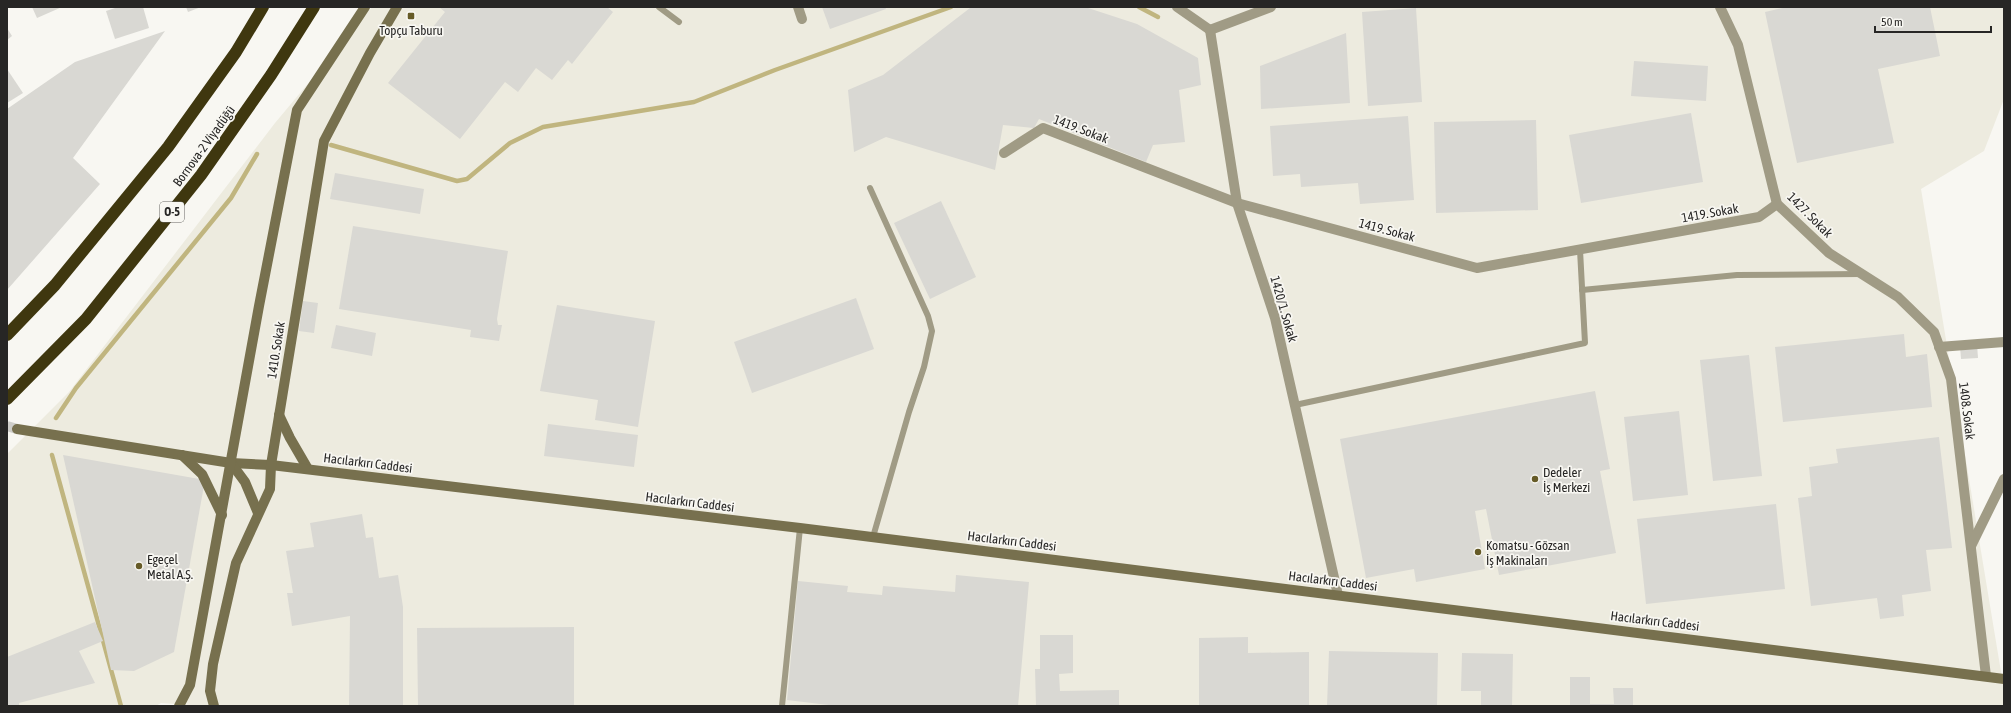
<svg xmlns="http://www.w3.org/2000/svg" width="2011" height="713" font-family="'Asap Condensed',sans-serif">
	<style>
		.built { fill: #edebdf }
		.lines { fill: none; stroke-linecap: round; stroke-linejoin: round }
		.stream { stroke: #c0b57f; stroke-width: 4.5 }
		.building { fill: #d9d8d3 }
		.secondary-tunnel { stroke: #cecdc9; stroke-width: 10; stroke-dasharray: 10 5; stroke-linecap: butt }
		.lane { stroke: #a09b85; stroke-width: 6 }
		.street { stroke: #a09b85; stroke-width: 10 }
		.secondary { stroke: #77704e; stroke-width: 10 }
		.highway { stroke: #3f370f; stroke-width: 12 }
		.poi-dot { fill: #665b27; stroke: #f8f7f2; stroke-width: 1.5 }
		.labels { text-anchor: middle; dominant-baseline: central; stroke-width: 3.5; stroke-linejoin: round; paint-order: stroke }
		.shield { fill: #f8f7f2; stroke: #666562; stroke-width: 1 }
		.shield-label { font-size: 12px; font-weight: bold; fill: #272625 }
		.poi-label { font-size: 13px; fill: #272625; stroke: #f8f7f2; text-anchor: start }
		.street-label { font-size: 13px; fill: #272625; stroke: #f8f7f2 }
	</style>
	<rect width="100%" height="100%" fill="#f8f7f2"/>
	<!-- built -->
	<polygon class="built" points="372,7 2004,7 2004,99 1984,151 1921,189 2004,690 2004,706 203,706 161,703 156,706 7,706 7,454 69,392 275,123"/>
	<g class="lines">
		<!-- stream -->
		<g class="stream">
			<polyline points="1139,7 1158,17"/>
			<polyline points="331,145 457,181 467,179 510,143 543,127 694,102 775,70 951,7"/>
			<polyline points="56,418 76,388 231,198 257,154"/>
			<polyline points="52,455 121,706"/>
		</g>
	</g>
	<!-- building -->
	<g class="building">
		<polygon points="32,7 62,7 37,18"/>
		<polygon points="118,7 143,7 149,28 115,39 106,11"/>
		<polygon points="186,7 201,7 188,12"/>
		<polygon points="439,7 607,7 613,12 572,64 568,60 552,80 536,68 518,92 505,82 460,139 388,83 445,12"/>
		<polygon points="822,7 885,7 886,9 830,29"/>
		<polygon points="975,7 1085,7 1137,24 1198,58 1201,85 1179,90 1185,142 1153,145 1146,162 1039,119 1034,128 1003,125 995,170 886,137 854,152 848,90 883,75 970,8"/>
		<polygon points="1787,7 1930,7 1940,56 1878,69 1894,143 1797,163 1765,12"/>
		<polygon points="1416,8 1422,102 1368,106 1362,12"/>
		<polygon points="7,28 12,36 7,40"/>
		<polygon points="165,31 73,158 100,184 7,290 7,109 75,62"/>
		<polygon points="1346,33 1350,103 1261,109 1260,66"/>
		<polygon points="1634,61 1708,66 1706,101 1631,96"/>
		<polygon points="7,69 23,93 7,103"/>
		<polygon points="1691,113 1703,182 1581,203 1569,135"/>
		<polygon points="1408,116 1414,200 1360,204 1358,183 1301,187 1300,174 1273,176 1270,126"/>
		<polygon points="1536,120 1538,210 1436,213 1434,122"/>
		<polygon points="335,173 424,189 420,214 330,199"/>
		<polygon points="941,201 976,277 930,299 894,223"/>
		<polygon points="353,226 508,251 497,319 498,325 502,325 499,341 470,337 471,330 339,309"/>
		<polygon points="856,298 874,349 752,393 734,342"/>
		<polygon points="303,301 318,303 314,333 299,331"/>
		<polygon points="557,305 655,321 638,427 595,420 598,400 540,391"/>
		<polygon points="336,325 376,333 372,356 331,348"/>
		<polygon points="1904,334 1906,357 1927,354 1932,407 1783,422 1775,347"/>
		<polygon points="1977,344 1978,358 1961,359 1960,346"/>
		<polygon points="1749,355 1762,476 1713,481 1700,360"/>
		<polygon points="1595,391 1610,469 1600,471 1616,553 1499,575 1486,509 1475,511 1485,569 1416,582 1414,569 1366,578 1340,439"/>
		<polygon points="1679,411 1688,495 1633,501 1624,417"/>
		<polygon points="548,424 638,435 634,467 544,456"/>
		<polygon points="1939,437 1952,548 1926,550 1931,591 1902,595 1904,616 1880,619 1877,598 1811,606 1798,498 1812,496 1809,467 1838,463 1836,449"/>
		<polygon points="63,455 205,480 174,652 134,671 111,670"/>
		<polygon points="1776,504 1785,589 1646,604 1637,519"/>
		<polygon points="362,514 366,538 373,537 379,578 398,575 403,607 403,706 349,706 350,616 292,626 287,593 293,593 286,551 314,547 310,523"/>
		<polygon points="956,575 1029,582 1018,706 837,706 787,700 798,581 848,586 847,592 882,595 883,586 955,592"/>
		<polygon points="95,622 103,641 79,651 95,683 19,703 19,706 7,706 7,657"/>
		<polygon points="574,627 574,706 418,706 417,628"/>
		<polygon points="1040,635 1073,635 1073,673 1059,674 1060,691 1119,690 1119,706 1036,706 1035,669 1040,669"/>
		<polygon points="1248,637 1248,653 1309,652 1309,706 1199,706 1199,638"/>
		<polygon points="1329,651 1438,653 1437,706 1327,706"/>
		<polygon points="1462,653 1513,654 1512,706 1481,706 1481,691 1461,691"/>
		<polygon points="1570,677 1590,677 1590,704 1614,704 1613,688 1633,688 1633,706 1570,706"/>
	</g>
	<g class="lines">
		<!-- secondary-tunnel -->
		<polyline class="secondary-tunnel" points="7,426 17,429"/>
		<!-- lane -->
		<g class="lane">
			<polyline points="659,7 679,22"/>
			<polyline points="870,188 928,316 932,331 924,367 909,412 873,537"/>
			<polyline points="1582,290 1737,275 1861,274"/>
			<polyline points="1295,405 1585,343 1580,250"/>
			<polyline points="782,706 800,528"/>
		</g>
		<!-- street -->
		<g class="street">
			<polyline points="798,7 802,19"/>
			<polyline points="1177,7 1210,30"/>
			<polyline points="1720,7 1738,45 1777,204 1829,253 1898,297 1934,332 1951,379 1986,676"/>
			<polyline points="1210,30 1237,203 1275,318 1338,595"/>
			<polyline points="1210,30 1271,7"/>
			<polyline points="1004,153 1043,128 1237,203 1477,268 1759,217 1777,204"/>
			<polyline points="1939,347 2004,342"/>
			<polyline points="1971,546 2004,479"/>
		</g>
		<!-- secondary -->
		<g class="secondary">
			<polyline points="279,415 290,438 308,469"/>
			<polyline points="17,429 231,463 271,465 800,528 2004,679"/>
			<polyline points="182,455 202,474 222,515"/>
			<polyline points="231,463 245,482 258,513"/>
			<polyline points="179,706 190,685 259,306 297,110 365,7"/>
			<polyline points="214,706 210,691 213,664 236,563 270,489 271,465 324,141 370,53 397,7"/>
		</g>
		<!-- highway -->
		<g class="highway">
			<polyline points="7,335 55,285 168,147 236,52 263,7"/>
			<polyline points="7,399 86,319 201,175 271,75 314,7"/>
		</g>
	</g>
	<!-- markers -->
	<g class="poi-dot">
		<rect x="407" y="12" width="8" height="8" rx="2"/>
		<circle cx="1535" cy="479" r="4"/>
		<circle cx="1478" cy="552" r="4"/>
		<circle cx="139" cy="566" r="4"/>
	</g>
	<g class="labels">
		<!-- shield labels -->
		<rect class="shield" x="160" y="202" width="24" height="20" rx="3"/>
		<g class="shield-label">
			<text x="172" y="212">O-5</text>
		</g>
		<!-- poi labels -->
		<g class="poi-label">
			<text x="411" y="30" text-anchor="middle">Topçu Taburu</text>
			<text x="1543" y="472">Dedeler<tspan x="1543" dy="15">İş Merkezi</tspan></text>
			<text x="1486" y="545">Komatsu - Gözsan<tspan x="1486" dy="15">İş Makinaları</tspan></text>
			<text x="147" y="559">Egeçel<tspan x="147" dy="15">Metal A.Ş.</tspan></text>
		</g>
		<!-- street labels -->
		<g class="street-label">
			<text transform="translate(1081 129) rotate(21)">1419. Sokak</text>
			<text transform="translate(204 146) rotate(-54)">Bornova-2 Viyadüğü</text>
			<text transform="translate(1710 213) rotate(-10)">1419. Sokak</text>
			<text transform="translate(1810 215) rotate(45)">1427. Sokak</text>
			<text transform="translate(1387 230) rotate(15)">1419. Sokak</text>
			<text transform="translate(1284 309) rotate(74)">1420/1. Sokak</text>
			<text transform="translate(276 350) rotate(-81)">1410. Sokak</text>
			<text transform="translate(1967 411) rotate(83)">1408. Sokak</text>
			<text transform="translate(368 463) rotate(7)">Hacılarkırı Caddesi</text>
			<text transform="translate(690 502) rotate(7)">Hacılarkırı Caddesi</text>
			<text transform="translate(1012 541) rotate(7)">Hacılarkırı Caddesi</text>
			<text transform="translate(1333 581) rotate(7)">Hacılarkırı Caddesi</text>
			<text transform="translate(1655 621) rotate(7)">Hacılarkırı Caddesi</text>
		</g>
	</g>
	<!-- border -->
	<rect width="2011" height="713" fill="none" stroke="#272625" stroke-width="16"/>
	<!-- scale -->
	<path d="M1875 26v6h116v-6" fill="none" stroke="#272625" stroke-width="2"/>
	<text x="1881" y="26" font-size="12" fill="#272625" stroke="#f8f7f2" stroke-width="3" paint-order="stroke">50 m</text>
</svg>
